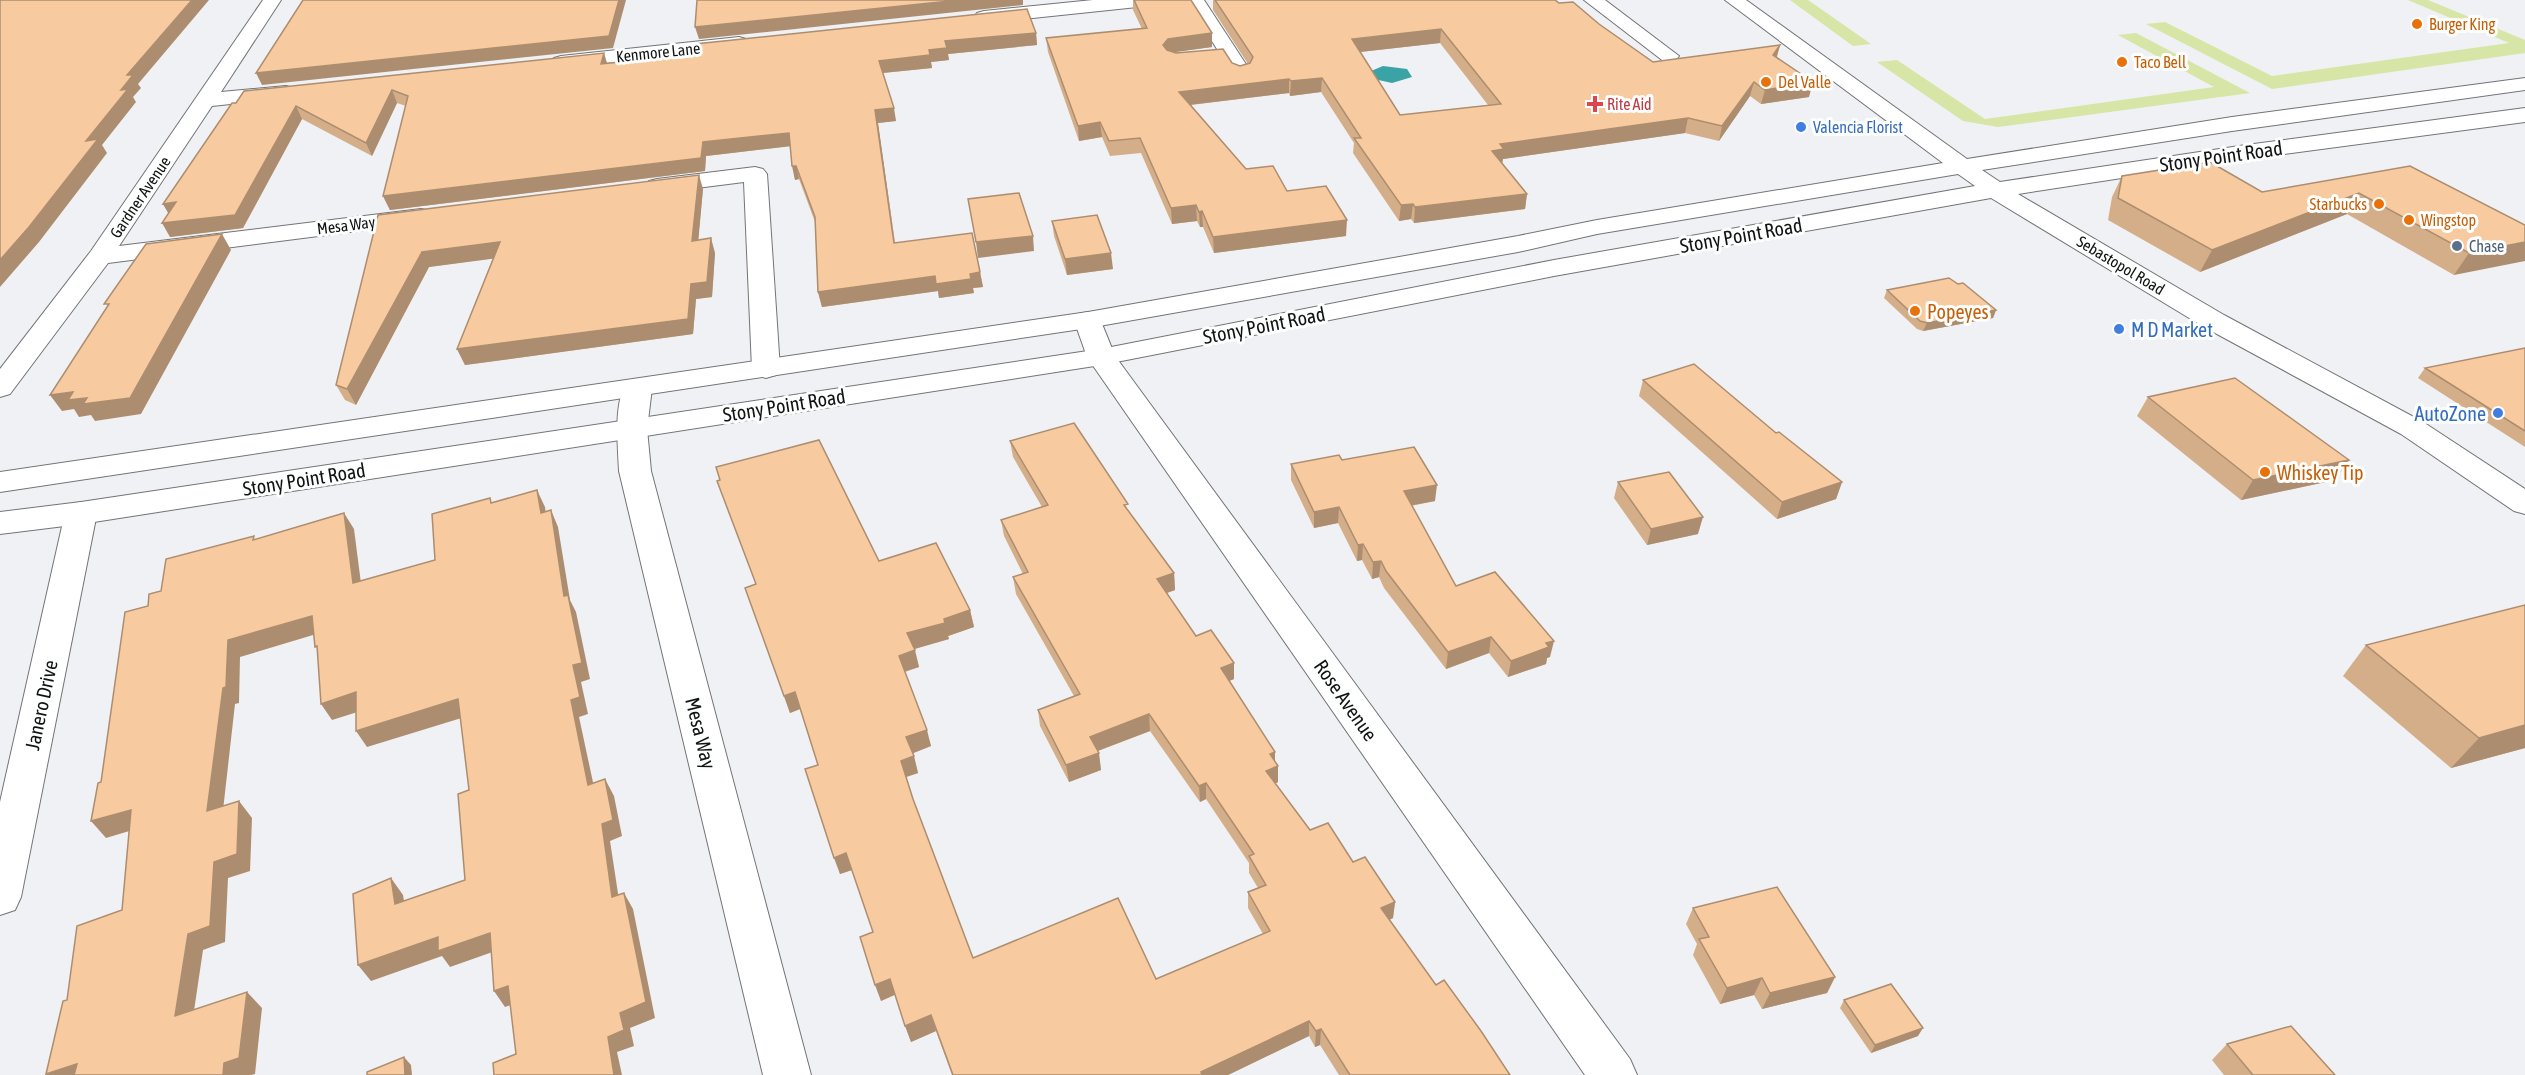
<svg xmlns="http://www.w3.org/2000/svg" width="2525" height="1075" font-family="'Asap Condensed',sans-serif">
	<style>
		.green { fill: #d7e5a6 }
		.water { fill: #39a3a6 }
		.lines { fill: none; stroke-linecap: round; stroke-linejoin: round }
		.minor-casing { stroke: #727476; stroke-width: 2 }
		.major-casing { stroke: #727476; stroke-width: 2 }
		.minor { fill: #fff; fill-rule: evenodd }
		.major { fill: #fff; fill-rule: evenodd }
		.wall { fill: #d4ae89; fill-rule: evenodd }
		.shaded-wall { fill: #ad8d6f }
		.building { fill: #f7ca9f; stroke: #ad8d6f; stroke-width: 1.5; fill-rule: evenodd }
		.food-dot { fill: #e8710a; stroke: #fdfefe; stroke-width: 2 }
		.health-dot { fill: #e0444e; stroke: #fdfefe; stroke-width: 2 }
		.shop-dot { fill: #3f7fe0; stroke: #fdfefe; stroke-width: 2 }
		.service-dot { fill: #5c6f8a; stroke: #fdfefe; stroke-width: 2 }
		.labels { text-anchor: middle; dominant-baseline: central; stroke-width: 6; stroke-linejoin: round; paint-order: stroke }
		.far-food-label { font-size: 16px; fill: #c56008; stroke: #fdfefe; text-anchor: start }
		.far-street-label { font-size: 16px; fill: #131314; stroke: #fdfefe }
		.far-health-label { font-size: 16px; fill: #be3a42; stroke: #fdfefe; text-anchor: start }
		.far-shop-label { font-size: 16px; fill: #366cbe; stroke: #fdfefe; text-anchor: start }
		.far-service-label { font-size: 16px; fill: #4e5e75; stroke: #fdfefe; text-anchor: start }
		.street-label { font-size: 20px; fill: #131314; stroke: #fdfefe }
		.food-label { font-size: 20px; fill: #c56008; stroke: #fdfefe; text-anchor: start }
		.shop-label { font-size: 20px; fill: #366cbe; stroke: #fdfefe; text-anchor: start }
	</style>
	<rect width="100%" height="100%" fill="#eff1f4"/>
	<!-- green -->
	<g class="green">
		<polygon points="1790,0 1808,0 1871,44 1853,46"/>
		<polygon points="2408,0 2428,0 2525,40 2525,53 2272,89 2146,24 2165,22 2272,76 2509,43"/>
		<polygon points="2136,33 2250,93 1998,127 1963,121 1877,62 1897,60 1985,119 2214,87 2118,35"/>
	</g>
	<!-- water -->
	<polygon class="water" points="1383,66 1407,69 1412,77 1392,83 1374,79 1371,71"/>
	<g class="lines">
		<!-- minor casing -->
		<g class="minor-casing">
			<g id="minor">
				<polygon points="263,0 281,0 221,92 286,86 293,88 297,92 293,96 286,98 212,106 119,246 421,209 430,211 433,216 430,221 421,223 108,263 10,394 0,397 0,369 91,251"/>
				<polygon points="1093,0 1156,0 1154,4 1147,6 984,23 977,21 974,17 977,13 984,11"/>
				<polygon points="1186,0 1204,0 1251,72 1248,76 1241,78 1234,76"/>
				<polygon points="1584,0 1605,0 1679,56 1676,60 1662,60"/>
				<polygon points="739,37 746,39 749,43 746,47 561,68 554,66 551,62 554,58 561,56"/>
				<polygon points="755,167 763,169 767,174 780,369 776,375 766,378 756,375 752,369 744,182 657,193 649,191 645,186 649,181 657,179"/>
				<polygon points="1088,312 1098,314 1115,356 1630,1059 1637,1075 1585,1075 1087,357 1074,320 1078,314"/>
				<path d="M637,379L647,382L652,388L647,429L651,471L811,1075H763L619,471C618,447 613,402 627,382Z"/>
				<polygon points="81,502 92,505 97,513 21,897 15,910 0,915 0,802 65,513 70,505"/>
			</g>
		</g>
		<!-- major casing -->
		<g class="major-casing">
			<polygon id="major" points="1725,0 1746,0 1967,159 2232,117 2525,78 2525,90 2232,131 1982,170 2000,182 2246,145 2525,108 2525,122 2246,159 2018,194 2224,315 2423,422 2525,489 2525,514 2514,511 2401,434 2204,327 1991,198 1554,276 1101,365 81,524 0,534 0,512 81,502 1101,349 1554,260 1975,186 1958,174 1597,234 1518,252 1088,328 0,492 0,472 1088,312 1518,236 1597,220 1943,163"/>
		</g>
		<!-- minor -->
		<use href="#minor" class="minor"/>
		<!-- major -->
		<use href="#major" class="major"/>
	</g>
	<!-- wall -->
	<g class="wall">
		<path d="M1133,0H1191L1212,47L1173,52L1232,63L1240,66L1248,64L1213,10V0H1555L1559,3L1599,24L1653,62L1780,45L1777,57L1809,97L1761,104L1750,96L1719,141L1685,133L1503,159L1502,163L1527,194L1525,209L1414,223L1411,219L1399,221L1353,153L1354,143L1321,92L1290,96L1289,93L1191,105L1246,169L1287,191L1346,236L1214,253L1203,227H1200L1197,221L1172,224L1141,153L1110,156L1102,137L1079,141L1048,52L1046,38L1142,29L1133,10ZM1440,43L1488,105L1400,115L1360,52Z"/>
		<polygon points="1036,33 1037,45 948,54 949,60 931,62 932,68 883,73 896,121 878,123 895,243 980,272 983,287 973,288 974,293 939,298 938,291 822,307 818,292 815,222 799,179 795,180 790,146 706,156 705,171 390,210 383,196 406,106 397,103 372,156 302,119 243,228 170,237 169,213 163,204 232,103 607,63"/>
		<polygon points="2410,166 2525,225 2454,275 2347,214 2200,272 2108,220 2112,197 2122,176 2262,192"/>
		<polygon points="703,189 698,240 715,253 712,297 696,299 693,334 465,365 457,349 493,258 429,267 356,405 345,400 336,385 378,215"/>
		<polygon points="1052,221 1113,269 1067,275 1054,236"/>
		<polygon points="1958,284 1996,310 1993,318 1923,331 1917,329 1884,298 1887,290"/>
		<polygon points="2525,348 2525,447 2418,378 2425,368"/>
		<polygon points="1643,380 1776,433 1842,482 1836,499 1777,519 1639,396"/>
		<polygon points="2148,397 2335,480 2241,500 2137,416"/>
		<polygon points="1010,441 1128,510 1174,573 1175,590 1167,593 1196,636 1234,679 1229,681 1275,752 1275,762 1278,782 1275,784 1310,830 1353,862 1395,902 1393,918 1389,920 1436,985 1510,1075 1339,1075 1320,1045 1315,1047 1309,1036 1228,1075 952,1075 936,1031 911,1042 895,995 881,1001 873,932 852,870 840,874 818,765 800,709 790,713 745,588 756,584 717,481 879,561 970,610 974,627 948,636 949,639 914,649 919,667 905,672 931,746 913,753 918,773 906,777 913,799 973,958 1156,979 1263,934 1248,908 1248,892 1258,888 1249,873 1249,863 1206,799 1200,802 1150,731 1098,751 1101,770 1069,782 1040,726 1038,710 1074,696 1016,594 1013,577 1023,574 1004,536 1001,520 1042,507 1013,457"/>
		<polygon points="1342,460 1435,501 1411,506 1456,586 1550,657 1547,658 1546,664 1508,677 1489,653 1446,669 1384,588 1379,577 1372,579 1362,560 1357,561 1338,523 1314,528 1291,480 1291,464"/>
		<polygon points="1618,482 1698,534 1647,545 1614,498"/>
		<polygon points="2366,645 2525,748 2451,768 2343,676"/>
		<polygon points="1693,908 1835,977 1827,993 1762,1009 1754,995 1720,1004 1693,955 1697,944 1686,924"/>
		<polygon points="1844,1000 1918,1036 1871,1053 1840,1008"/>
		<polygon points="2227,1044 2335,1075 2224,1075 2212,1060"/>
	</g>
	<!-- shaded-wall -->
	<g class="shaded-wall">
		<polygon points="192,0 209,0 138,84 141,88 133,97 136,102 102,145 107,153 39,242 0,287 0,260 86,141 121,90 127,75"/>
		<polygon points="619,0 626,0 613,48 262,85 256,73"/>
		<polygon points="960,0 1023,0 1023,5 699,39 695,27"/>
		<polygon points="1441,29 1440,43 1351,53 1352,39"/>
		<polygon points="1036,33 1037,45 948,54 949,60 931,62 932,68 882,73 879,61 929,50 945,41"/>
		<polygon points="1212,33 1212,47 1169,53 1163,45 1168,39"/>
		<polygon points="1780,45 1776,59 1773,55"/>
		<polygon points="604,53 608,66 601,64"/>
		<polygon points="1322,78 1321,92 1290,96 1291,81"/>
		<polygon points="1289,79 1289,93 1180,106 1179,92"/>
		<polygon points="1754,82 1750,96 1719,141 1722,126"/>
		<polygon points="1813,82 1809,97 1761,104 1765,90"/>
		<polygon points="392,90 397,103 372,156 366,143"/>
		<polygon points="296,106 302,119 243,228 170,237 162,223"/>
		<polygon points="894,108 896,121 878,123 897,257 875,110"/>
		<polygon points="1688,118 1685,133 1503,159 1502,164 1492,151 1500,144"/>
		<polygon points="1100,122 1102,137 1079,141 1078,126"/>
		<polygon points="789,133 792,146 706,156 705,171 390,210 383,196 703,142"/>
		<polygon points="792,166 796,166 799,179 795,180"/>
		<polygon points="699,175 703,189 697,255 692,241"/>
		<polygon points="2359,193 2347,214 2200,272 2212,250"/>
		<polygon points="1527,194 1525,209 1414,223 1415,207"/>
		<polygon points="176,202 171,218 163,204"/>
		<polygon points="1413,204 1411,219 1399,221 1401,205"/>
		<polygon points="1196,205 1197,221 1172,224 1171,208"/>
		<polygon points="1202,211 1203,227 1200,227 1199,212"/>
		<polygon points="1347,220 1346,236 1214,253 1213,237"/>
		<polygon points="222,234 231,250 141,414 95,421 91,415 79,417 74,409 62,411 50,395 73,392"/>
		<polygon points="1033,236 1034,251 978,258 976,242"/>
		<polygon points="711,238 715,253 712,297 696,299 693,334 465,365 457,349 691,284"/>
		<polygon points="500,242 506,257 429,267 356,405 347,389 422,252"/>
		<polygon points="2525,242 2525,261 2454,275 2469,253"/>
		<polygon points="1111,253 1113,269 1067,275 1065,259"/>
		<polygon points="980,272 983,287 973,288 974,293 939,298 938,291 822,307 818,292 935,276"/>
		<polygon points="1996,310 1993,318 1923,331 1927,323"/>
		<polygon points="2349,460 2335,480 2241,500 2253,480"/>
		<polygon points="1842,482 1836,499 1777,519 1782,502"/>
		<polygon points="1437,485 1435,501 1402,507 1404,491"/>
		<polygon points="537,490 545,507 548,530 541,513"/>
		<polygon points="1339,507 1338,523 1314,528 1314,512"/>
		<polygon points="551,510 558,527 570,600 576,612 590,679 581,682 588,714 579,717 597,801 588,785 571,700 573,665 564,596"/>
		<polygon points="344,513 354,529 363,599 353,583"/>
		<polygon points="1703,517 1698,534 1647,545 1651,529"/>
		<polygon points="1363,544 1362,560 1357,561 1358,545"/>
		<polygon points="1381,561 1379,577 1372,579 1373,562"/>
		<polygon points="1174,573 1175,590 1158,596 1157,579"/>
		<polygon points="970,610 974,627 948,636 949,639 911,650 907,633"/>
		<polygon points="312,616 323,632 240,657 239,703 235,704 221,828 207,811 228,640"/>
		<polygon points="1491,637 1489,653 1446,669 1448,652"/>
		<polygon points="1554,641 1550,657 1547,658 1546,664 1508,677 1511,661 1546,643"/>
		<polygon points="915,650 919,667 903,672 899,656"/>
		<polygon points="1234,663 1234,679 1221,684 1221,668"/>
		<polygon points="356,692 367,709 332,720 321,704"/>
		<polygon points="795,692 800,709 790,713 784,696"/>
		<polygon points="458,699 468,716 367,747 356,731"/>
		<polygon points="1149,714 1150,731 1092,753 1090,737"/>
		<polygon points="2525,725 2525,748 2451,768 2479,738"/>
		<polygon points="927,730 931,746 911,754 906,737"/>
		<polygon points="1275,752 1275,767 1278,766 1278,782 1266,788 1266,771 1270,754"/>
		<polygon points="1099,753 1101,770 1069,782 1066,765"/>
		<polygon points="914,756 918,773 906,777 901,761"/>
		<polygon points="605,779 614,796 622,836 610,841 621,913 612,897 602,824"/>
		<polygon points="1206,783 1206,799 1200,802 1199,786"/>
		<polygon points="239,801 252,818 250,871 228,878 225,942 203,950 191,1031 175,1016 188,934 214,862"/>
		<polygon points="131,810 146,826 106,838 91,821"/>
		<polygon points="846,853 852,870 840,874 834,858"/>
		<polygon points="391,878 403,895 407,920 395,904"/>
		<polygon points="624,893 633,909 655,1018 630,1028 634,1046 617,1052 622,1075 614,1075 608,1037 620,1013"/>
		<polygon points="1395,902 1393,918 1379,925 1381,908"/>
		<polygon points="490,933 501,949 450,967 442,956 371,981 358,965 438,937"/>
		<polygon points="1835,977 1827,993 1762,1009 1770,993"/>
		<polygon points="1762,978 1754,995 1720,1004 1727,988"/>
		<polygon points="890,979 896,994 881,1001 875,985"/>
		<polygon points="508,986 519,1002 505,1007 494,991"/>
		<polygon points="247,992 262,1008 255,1074 251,1075 223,1075 224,1063"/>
		<polygon points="931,1015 936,1031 911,1042 905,1026"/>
		<polygon points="1309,1021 1309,1036 1228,1075 1201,1075 1201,1072"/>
		<polygon points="1923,1028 1918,1036 1871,1053 1875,1045"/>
		<polygon points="1321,1029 1320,1045 1315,1047 1316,1031"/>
		<polygon points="404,1057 411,1065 412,1075 405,1075"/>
		<polygon points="77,1064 90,1075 47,1075 46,1074"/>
	</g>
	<!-- building -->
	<g class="building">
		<polygon points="0,0 192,0 127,75 133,75 121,90 128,89 86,141 98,139 29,227 0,260"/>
		<polygon points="303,0 619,0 609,36 256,73"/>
		<polygon points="697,0 960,0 695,27"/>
		<path d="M1134,0H1191L1212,33L1168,39L1163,45L1167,50L1176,53L1223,49L1232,63L1240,66L1250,63L1253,57L1215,0H1555L1559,3L1573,2L1599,24L1653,62L1780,45L1773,55L1813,82L1765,90L1754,82L1722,126L1688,118L1500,144L1504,149L1492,151L1527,194L1415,207L1413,204L1401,205L1354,138H1361L1322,78L1291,81L1289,79L1179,92L1246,169L1273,166L1287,191L1326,186L1347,220L1213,237L1202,211L1199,212L1196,205L1171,208L1140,138L1109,141L1100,122L1078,126L1046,38L1147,28ZM1441,29L1501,104L1400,115L1352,39Z"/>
		<polygon points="1027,9 1036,33 945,41 947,48 929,50 930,55 879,61 894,108 875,110 894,243 972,233 980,272 970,274 971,279 936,284 935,276 818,292 815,217 796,166 792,166 789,133 703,142 701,158 383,196 408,96 392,90 366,143 296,106 235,215 162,223 176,202 163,204 232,103 236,103 244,91 604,53 601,64 694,55 695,44"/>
		<polygon points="2210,162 2262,192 2410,166 2525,225 2525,242 2469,253 2359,193 2212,250 2118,198 2122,176"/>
		<polygon points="699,175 692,241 711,238 707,282 691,284 688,319 457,349 500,242 422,252 347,389 336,385 378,215"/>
		<polygon points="1019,193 1033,236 976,242 968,199"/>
		<polygon points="1097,215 1111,253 1065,259 1052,221"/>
		<polygon points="222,234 130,398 83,404 87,398 68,400 73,392 50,395 109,304 104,304 146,244"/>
		<polygon points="1949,278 1958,284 1963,283 1996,310 1927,323 1920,321 1887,290"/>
		<polygon points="2525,348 2525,431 2425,368"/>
		<polygon points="1694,364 1776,433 1779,432 1842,482 1782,502 1643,380"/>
		<polygon points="2235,378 2349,460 2253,480 2148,397"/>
		<polygon points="1074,423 1128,504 1124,505 1174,573 1157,579 1196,636 1211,630 1234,663 1221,668 1275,752 1270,754 1278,766 1266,771 1310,830 1328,823 1353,862 1365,857 1395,902 1381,908 1436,985 1444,980 1481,1031 1510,1075 1350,1075 1321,1029 1316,1031 1309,1021 1201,1072 1202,1075 953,1075 931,1015 905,1026 890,979 875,985 860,937 873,932 846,853 834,858 805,769 818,765 795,692 784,696 745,588 756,584 717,481 720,480 716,467 819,440 879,561 936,543 970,610 944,619 945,623 907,633 915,650 899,656 927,730 906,737 914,756 901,761 913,799 973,958 1118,898 1156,979 1270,931 1248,892 1266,885 1249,856 1254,854 1206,783 1199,786 1149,714 1090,737 1099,753 1066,765 1038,710 1080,694 1013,577 1028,572 1001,520 1048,505 1010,441"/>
		<polygon points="1414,447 1437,485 1404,491 1456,586 1495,572 1554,641 1546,643 1549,647 1511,661 1491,637 1448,652 1386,571 1381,561 1373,562 1363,544 1358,545 1339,507 1314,512 1291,464 1339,455 1342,460"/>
		<polygon points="1669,472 1703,517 1651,529 1618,482"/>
		<polygon points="537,490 541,513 551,510 564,596 568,595 582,663 573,665 580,697 571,700 588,785 605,779 613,820 602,824 612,897 624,893 646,1002 620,1013 624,1030 608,1037 614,1075 494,1075 493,1063 516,1054 508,986 494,991 490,933 438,951 438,937 358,965 353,894 391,878 395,904 465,880 458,794 469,790 458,699 356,731 356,692 321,704 317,646 315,647 312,616 228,640 226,687 223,688 207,811 239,801 237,854 214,862 210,926 188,934 175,1016 247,992 239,1058 224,1063 223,1075 74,1075 77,1064 46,1074 63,1001 67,1000 77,926 122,910 131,810 91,821 98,783 101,782 125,612 148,606 149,594 161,591 166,559 254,536 253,540 344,513 353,583 435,560 432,514 490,498 491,503"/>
		<polygon points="2525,605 2525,725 2479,738 2366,645"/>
		<polygon points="1777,887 1835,977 1770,993 1762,978 1727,988 1699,939 1709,937 1693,908"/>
		<polygon points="1891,984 1923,1028 1875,1045 1844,1000"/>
		<polygon points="2291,1026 2335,1075 2253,1075 2227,1044"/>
		<polygon points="404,1057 405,1075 367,1075 367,1072"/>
	</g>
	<!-- markers -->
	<g class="food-dot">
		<circle cx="2417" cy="24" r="6"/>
		<circle cx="2122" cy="62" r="6"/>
		<circle cx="1766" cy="82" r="6"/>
		<circle cx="2379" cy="204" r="6"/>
		<circle cx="2409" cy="220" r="6"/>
		<circle cx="1915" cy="311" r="6"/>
		<circle cx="2265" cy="472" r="6"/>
	</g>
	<path class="health-dot" d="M1592 95h6v6h6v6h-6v6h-6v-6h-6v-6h6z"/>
	<g class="shop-dot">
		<circle cx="1801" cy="127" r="6"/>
		<circle cx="2119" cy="329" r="6"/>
		<circle cx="2498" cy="413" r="6"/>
	</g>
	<circle class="service-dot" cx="2457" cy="246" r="6"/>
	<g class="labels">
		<!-- far-food labels -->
		<g class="far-food-label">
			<text x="2429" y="24">Burger King</text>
			<text x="2134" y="62">Taco Bell</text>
			<text x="1778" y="82">Del Valle</text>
			<text x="2367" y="204" text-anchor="end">Starbucks</text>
			<text x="2421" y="220">Wingstop</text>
		</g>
		<!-- far-street labels -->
		<g class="far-street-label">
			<text transform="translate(658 52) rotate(-6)">Kenmore Lane</text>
			<text transform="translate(140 197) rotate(-56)">Gardner Avenue</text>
			<text transform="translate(346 225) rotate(-7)">Mesa Way</text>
			<text transform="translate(2121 265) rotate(31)">Sebastopol Road</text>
		</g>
		<!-- far-health labels -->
		<g class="far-health-label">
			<text x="1607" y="104">Rite Aid</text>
		</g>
		<!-- far-shop labels -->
		<g class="far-shop-label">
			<text x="1813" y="127">Valencia Florist</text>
		</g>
		<!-- far-service labels -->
		<g class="far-service-label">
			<text x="2469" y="246">Chase</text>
		</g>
		<!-- street labels -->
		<g class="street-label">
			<text transform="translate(2221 156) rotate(-8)">Stony Point Road</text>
			<text transform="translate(1741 235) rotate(-10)">Stony Point Road</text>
			<text transform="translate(1264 325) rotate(-11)">Stony Point Road</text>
			<text transform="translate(784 405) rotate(-9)">Stony Point Road</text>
			<text transform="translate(304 479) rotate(-9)">Stony Point Road</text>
			<text transform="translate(1346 700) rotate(55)">Rose Avenue</text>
			<text transform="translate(41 705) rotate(-78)">Janero Drive</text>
			<text transform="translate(701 733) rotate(76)">Mesa Way</text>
		</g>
		<!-- food labels -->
		<g class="food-label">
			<text x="1927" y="311">Popeyes</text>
			<text x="2277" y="472">Whiskey Tip</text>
		</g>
		<!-- shop labels -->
		<g class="shop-label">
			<text x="2131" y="329">M D Market</text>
			<text x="2486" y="413" text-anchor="end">AutoZone</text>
		</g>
	</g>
</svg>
